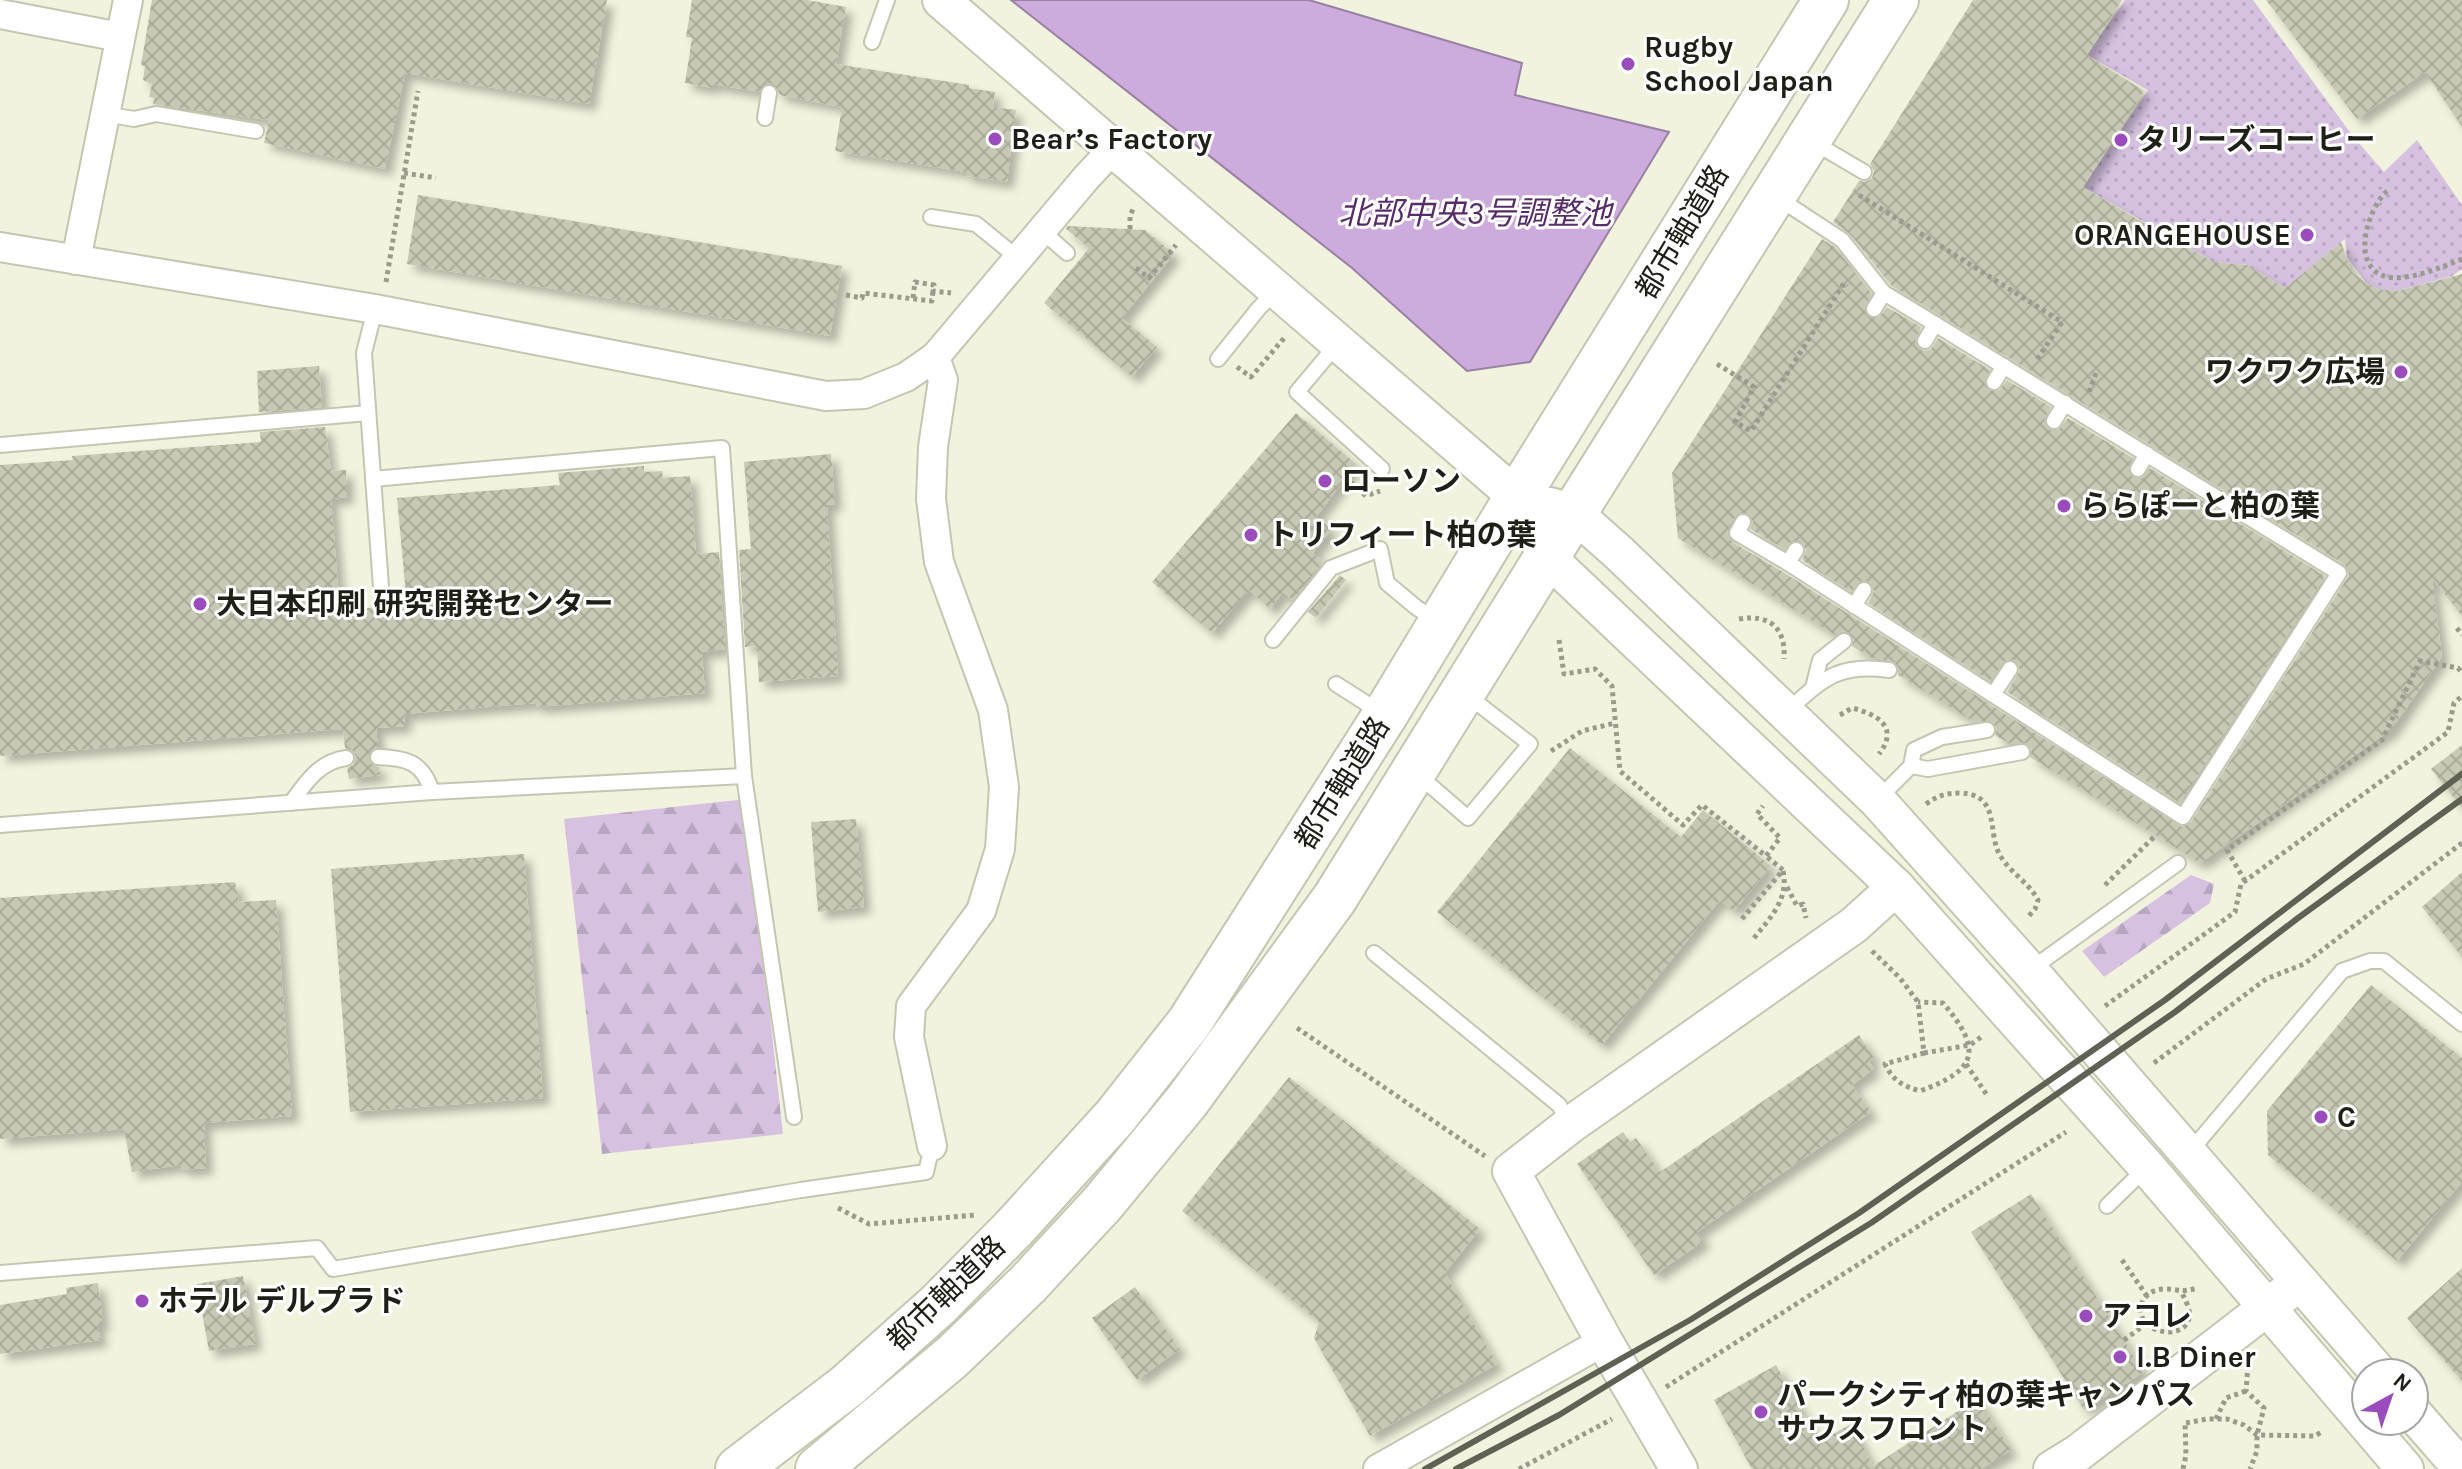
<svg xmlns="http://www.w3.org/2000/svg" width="2462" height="1469" font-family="Karla,'Noto Sans JP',sans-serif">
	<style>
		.grass { fill: url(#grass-dots) }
		.forest { fill: url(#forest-firs) }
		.water { fill: #cdabdd; stroke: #9881a2; stroke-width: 2 }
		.building { fill: url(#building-cross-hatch); filter: url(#shadow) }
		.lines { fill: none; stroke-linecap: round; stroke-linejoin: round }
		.service-casing { stroke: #c5c6b2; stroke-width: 18 }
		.minor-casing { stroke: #c5c6b2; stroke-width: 32 }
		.tertiary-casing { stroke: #c5c6b2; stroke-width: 40 }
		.primary-casing { stroke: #c5c6b2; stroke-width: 48 }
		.path { stroke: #9a9b8c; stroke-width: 5; stroke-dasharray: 4 4; stroke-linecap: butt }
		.service { stroke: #fff; stroke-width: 14 }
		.minor { stroke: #fff; stroke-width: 28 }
		.tertiary { stroke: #fff; stroke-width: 36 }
		.primary { stroke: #fff; stroke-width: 44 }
		.rail { stroke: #606155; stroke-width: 6 }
		.poi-dot { fill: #9a4bbc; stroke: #fff; stroke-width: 3 }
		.labels { text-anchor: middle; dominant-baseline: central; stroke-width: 6; stroke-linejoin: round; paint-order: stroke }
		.poi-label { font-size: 30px; font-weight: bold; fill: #1e1f17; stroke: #fff; text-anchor: start }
		.street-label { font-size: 30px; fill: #1e1f17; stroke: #fff }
		.water-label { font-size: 32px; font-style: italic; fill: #572d69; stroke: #fff }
	</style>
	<defs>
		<pattern id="grass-dots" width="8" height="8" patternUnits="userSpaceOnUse" patternTransform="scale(2)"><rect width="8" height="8" fill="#d6c2e0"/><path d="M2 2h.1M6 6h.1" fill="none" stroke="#b7a6bf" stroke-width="1.8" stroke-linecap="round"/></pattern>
		<pattern id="forest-firs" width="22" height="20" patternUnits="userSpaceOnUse" patternTransform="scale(2)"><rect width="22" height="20" fill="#d6c2e0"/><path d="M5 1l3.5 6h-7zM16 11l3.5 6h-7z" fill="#b7a6bf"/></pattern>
		<pattern id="building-cross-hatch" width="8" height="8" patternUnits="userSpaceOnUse" patternTransform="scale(2)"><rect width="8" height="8" fill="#c8c9b5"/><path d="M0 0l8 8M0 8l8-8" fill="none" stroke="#abac9b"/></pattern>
		<filter id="shadow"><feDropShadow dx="7" dy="7" stdDeviation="4" flood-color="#0004"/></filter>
	</defs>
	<rect width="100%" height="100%" fill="#f2f3de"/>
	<!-- grass -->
	<polygon class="grass" points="2125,0 2253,0 2352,135 2384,172 2417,140 2462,205 2462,269 2452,276 2397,291 2378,289 2366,283 2347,257 2345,239 2285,288 2247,265 2214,262 2083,187 2148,90 2087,55"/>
	<!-- forest -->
	<g class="forest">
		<polygon points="746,799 783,1134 602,1154 564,819"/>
		<polygon points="2191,875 2214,884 2210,903 2104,977 2082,951"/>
	</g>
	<!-- water -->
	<polygon class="water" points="1011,0 1309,0 1522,63 1515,95 1669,132 1530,362 1467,371 1352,268"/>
	<!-- building -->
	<g class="building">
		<polygon points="152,0 607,0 589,104 405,73 385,169 264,143 269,120 153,104 154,98 149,97 152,84 143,80 145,66 141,65"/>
		<polygon points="692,0 807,0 846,7 836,64 969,85 969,88 995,92 993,107 1016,110 1007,182 966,176 966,172 835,151 842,107 779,95 778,89 771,83 765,84 759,92 712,84 712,88 685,83 692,38 686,37"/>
		<polygon points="1973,0 2122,0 2087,55 2144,91 2083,187 2154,229 2214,262 2247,265 2285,288 2341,242 2351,271 2366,283 2378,289 2397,291 2462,274 2462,616 2432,578 2442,657 2391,730 2200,863 2030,757 2032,749 2026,743 2010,744 1995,735 1997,728 1991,721 1974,722 1898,675 1898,667 1894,661 1872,658 1852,646 1854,639 1848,632 1842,631 1835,635 1678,538 1672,473 1822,239 1835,247 1872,294 1864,308 1868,317 1879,317 1887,307 1921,327 1915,340 1919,349 1924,351 1931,349 1938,338 1990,370 1984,382 1989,391 1999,390 2007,380 2051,407 2044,420 2050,430 2059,429 2068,418 2133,458 2128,468 2132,477 2142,478 2150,468 2325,576 2180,803 2007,692 2020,670 2015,660 2005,661 1990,681 1868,603 1874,591 1870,582 1860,581 1851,592 1802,560 1806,550 1801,541 1792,541 1785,549 1750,529 1753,521 1747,513 1737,514 1728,528 1727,534 1732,542 1783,572 2182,827 2191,822 2347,578 2349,573 2344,564 1891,285 1850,234 1833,222 1859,181 1865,182 1872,178 1874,171 1870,164"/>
		<polygon points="2266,0 2462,0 2462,127 2425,72 2357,119"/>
		<polygon points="418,195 842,266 830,336 407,264"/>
		<polygon points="1068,226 1145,230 1174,254 1122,318 1157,347 1132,377 1044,303 1089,248 1066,229"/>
		<polygon points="319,366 322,407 259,412 257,371"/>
		<polygon points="1296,413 1356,464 1316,517 1332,529 1313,553 1323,562 1293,600 1283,592 1270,609 1249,590 1212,633 1152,582"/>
		<polygon points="325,427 331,471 346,470 347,497 331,499 340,610 407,605 397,498 560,485 558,473 644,466 644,472 662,471 663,478 690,476 696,554 719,552 725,649 702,652 705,693 537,707 536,703 404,714 405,726 376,728 378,747 370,751 368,757 372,765 379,767 380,775 349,779 347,768 353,765 356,757 353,751 345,748 343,729 0,756 0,465 73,460 72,456 261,442 260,432"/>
		<polygon points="831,454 835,504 827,505 838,676 759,682 757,646 745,647 739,550 751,549 744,462"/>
		<polygon points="1340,575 1346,580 1316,618 1308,612"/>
		<polygon points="2462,745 2462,808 2431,769"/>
		<polygon points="1570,748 1681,837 1703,810 1771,866 1734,911 1720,900 1602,1045 1437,912"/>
		<polygon points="856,819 864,907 818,912 811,822"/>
		<polygon points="524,854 543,1098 350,1112 331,869"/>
		<polygon points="2462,872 2462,957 2422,907"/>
		<polygon points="235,882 239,902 276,900 292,1116 204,1123 206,1168 182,1170 181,1165 132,1172 124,1129 0,1139 0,898"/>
		<polygon points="2371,985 2462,1058 2462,1182 2397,1261 2268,1155 2267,1111"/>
		<polygon points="1859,1035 1874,1058 1869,1061 1874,1069 1852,1085 1871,1112 1697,1232 1704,1241 1654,1275 1577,1164 1623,1132 1630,1142 1636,1138 1660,1172"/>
		<polygon points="1289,1077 1480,1229 1445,1273 1497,1364 1370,1436 1314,1338 1319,1322 1182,1211"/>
		<polygon points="2031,1194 2144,1372 2084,1410 1971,1232"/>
		<polygon points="2462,1268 2462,1381 2407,1318"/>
		<polygon points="243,1276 255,1344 209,1351 197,1284"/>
		<polygon points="98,1283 103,1324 97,1324 101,1340 0,1354 0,1305 67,1294 66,1288"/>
		<polygon points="1135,1287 1180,1349 1137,1380 1092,1318"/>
		<polygon points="1776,1365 1819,1442 1851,1424 1873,1466 1978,1398 2011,1450 1981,1469 1752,1469 1714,1400"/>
	</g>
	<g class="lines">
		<!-- service casing -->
		<g class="service-casing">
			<g id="service">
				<polyline points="872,42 887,0"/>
				<polyline points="105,114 134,119 156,114 256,131"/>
				<polyline points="765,118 769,93"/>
				<polyline points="1813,142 1864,172"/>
				<polyline points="1778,198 1842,240 1884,293 1935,324"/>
				<polyline points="931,217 976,224 1019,259"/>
				<polyline points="1042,231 1067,253"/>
				<polyline points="375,309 364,353 381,587"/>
				<polyline points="1874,309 1884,293"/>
				<polyline points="1338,343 1297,392 1382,469"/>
				<polyline points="1218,359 1259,308 1277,290"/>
				<polyline points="1994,382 2004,366"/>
				<polyline points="2054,421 2065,403"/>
				<polyline points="0,445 368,413"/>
				<polyline points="2138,469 2147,454"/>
				<polyline points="373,479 722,448 744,776 794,1117"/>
				<polyline points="1743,522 1737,533 1788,563"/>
				<polyline points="1796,550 1788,563 2183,817 2339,573 1935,324 1925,341"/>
				<polyline points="1854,606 1864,590"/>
				<polyline points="1273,640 1331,568 1380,549 1387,583 1417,608 1438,621"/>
				<polyline points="1336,684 1383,714"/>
				<polyline points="1813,688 1820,660 1844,641"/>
				<polyline points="1993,695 2010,669"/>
				<path d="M1787,711C1823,679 1838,663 1889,670"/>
				<path d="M378,757C407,758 423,762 432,792"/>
				<polyline points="1911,766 1928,769 2022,752"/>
				<polyline points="1416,776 1431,786 1468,818 1530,744 1467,695"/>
				<polyline points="1878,799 1911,766 1914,750 1942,737 1987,730"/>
				<path d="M291,803C305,783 320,761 346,758"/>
				<polyline points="0,825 432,792 744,776"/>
				<polyline points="1374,953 1559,1105 1570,1125"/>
				<polyline points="2030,970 2178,863"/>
				<polyline points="2188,1154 2342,971 2370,961 2384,961 2462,1024"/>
				<polyline points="2107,1206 2147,1167"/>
				<polyline points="0,1273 317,1248 333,1269 801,1190 926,1172 932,1146"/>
			</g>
		</g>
		<!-- minor casing -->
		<g class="minor-casing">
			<g id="minor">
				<polyline points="0,14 120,37"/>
				<polyline points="0,247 375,309 826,396 864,394 906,377 935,357"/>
				<polyline points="76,260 128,0"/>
				<polyline points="932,1146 909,1037 911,1006 981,911 1000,849 1004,787 993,710 939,562 931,499 933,447 943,380 935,357 1086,178 1114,148"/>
				<polyline points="1378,1469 1604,1341"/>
			</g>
		</g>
		<!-- tertiary casing -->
		<g class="tertiary-casing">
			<g id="tertiary">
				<polyline points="941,0 1517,497 1547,557 1896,887 2147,1167 2405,1469"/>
				<polyline points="1550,506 1574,513 1619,553 1877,800 2030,971 2379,1373"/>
				<polyline points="2414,1414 2462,1469"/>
				<polyline points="1679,1469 1604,1341 1511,1171 1570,1125 1854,925 1896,887"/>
				<polyline points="2052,1469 2078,1453 2287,1292"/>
			</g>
		</g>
		<!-- primary casing -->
		<g class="primary-casing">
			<g id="primary">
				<polyline points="738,1469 847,1386 938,1305 1014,1228 1115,1117 1189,1023 1385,715 1517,497 1826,0"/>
				<polyline points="818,1469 952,1357 1027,1285 1103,1203 1187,1101 1335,898 1574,513 1896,0"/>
			</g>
		</g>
		<!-- path -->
		<g class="path">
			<polyline points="404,173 436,178"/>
			<path d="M2387,191C2368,208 2350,265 2384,276C2405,283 2442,267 2462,259"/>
			<polyline points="1859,195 2062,322 2036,361"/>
			<polyline points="1130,229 1130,216 1134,207"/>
			<polyline points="1136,268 1149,278 1176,245"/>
			<polyline points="386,282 418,91"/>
			<polyline points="846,295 862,298 863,293 932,301 933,291"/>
			<polyline points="913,298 915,282 934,285 933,291 951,293"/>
			<polyline points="1717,364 1754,387 1735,422 1751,431 1844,283 1847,286"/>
			<polyline points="1237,367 1251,377 1285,337"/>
			<polyline points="2089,392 2096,373"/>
			<polyline points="1345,477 1366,496 1380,491"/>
			<path d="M1739,619C1769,614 1786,627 1784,659"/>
			<polyline points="2457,628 2462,635"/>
			<polyline points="1559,640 1564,674 1595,669 1612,686 1620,771 1683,825 1702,805 1766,856 1780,838 1757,814 1763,806"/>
			<path d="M1840,715L1852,708C1877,714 1900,727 1879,754"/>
			<polyline points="1551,751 1582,731 1615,723"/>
			<path d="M1926,804C1938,795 1947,793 1961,793C2002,795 1986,834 2001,857C2011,873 2029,883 2038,900L2035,909L2027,918"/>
			<polyline points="2245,881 2227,850 2382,740 2420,661 2458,668 2462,673"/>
			<polyline points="2105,885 2156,835"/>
			<polyline points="1787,887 1797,906 1803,904 1806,918"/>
			<polyline points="1742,919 1783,870 1766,856"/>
			<path d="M1754,938C1771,917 1789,899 1783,871"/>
			<path d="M1872,951L1900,978L1918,1002L1924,1053L1885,1064C1893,1081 1903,1086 1920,1091C1978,1070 1983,1050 1943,1003L1918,1002"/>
			<polyline points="2105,1006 2235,912 2241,884 2448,732 2454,703 2462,696"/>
			<polyline points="1297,1028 1485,1156"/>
			<polyline points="1924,1053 1970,1045 1984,1035"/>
			<polyline points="2154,1063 2266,979 2304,964 2462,843"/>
			<polyline points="1966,1064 1987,1095"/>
			<polyline points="838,1208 869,1224 976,1215"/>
			<polyline points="2122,1260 2147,1296"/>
			<polyline points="2106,1311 2116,1305 2139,1309"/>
			<path d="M2146,1324C2157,1334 2185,1337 2189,1318C2191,1309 2185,1300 2182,1293"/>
			<path d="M2124,1340L2146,1324C2134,1308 2144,1289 2165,1289C2180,1289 2181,1293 2197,1288"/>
			<polyline points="2248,1365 2246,1391 2264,1408 2257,1435 2257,1451 2250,1469"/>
			<polyline points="1666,1387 2066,1132"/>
			<polyline points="2216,1419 2226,1398 2246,1391"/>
			<polyline points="2186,1423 2207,1419 2227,1419 2244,1425 2257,1435 2315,1436 2323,1431"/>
			<polyline points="1519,1469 1612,1419"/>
			<polyline points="2183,1469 2186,1455 2185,1422"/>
		</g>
		<!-- service -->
		<use href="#service" class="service"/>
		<!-- minor -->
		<use href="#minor" class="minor"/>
		<!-- tertiary -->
		<use href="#tertiary" class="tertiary"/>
		<!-- primary -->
		<use href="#primary" class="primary"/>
		<!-- rail -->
		<g class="rail">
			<polyline points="1425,1469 1690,1320 1859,1213 2165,1000 2462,774"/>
			<polyline points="1456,1469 1559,1415 1871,1223 2175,1012 2298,918 2462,799"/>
		</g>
	</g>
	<!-- markers -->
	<g class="poi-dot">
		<circle cx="1628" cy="64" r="8"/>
		<circle cx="995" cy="139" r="8"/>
		<circle cx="2121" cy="140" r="8"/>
		<circle cx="2307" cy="235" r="8"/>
		<circle cx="2401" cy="372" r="8"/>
		<circle cx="1325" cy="481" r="8"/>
		<circle cx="2064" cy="506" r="8"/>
		<circle cx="1251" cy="535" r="8"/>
		<circle cx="200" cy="604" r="8"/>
		<circle cx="2321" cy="1117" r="8"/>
		<circle cx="142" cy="1301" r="8"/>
		<circle cx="2086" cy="1316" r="8"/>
		<circle cx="2120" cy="1357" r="8"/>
		<circle cx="1761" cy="1412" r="8"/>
	</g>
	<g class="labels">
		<!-- poi labels -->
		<g class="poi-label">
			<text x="1644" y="47">Rugby<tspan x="1644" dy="34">School Japan</tspan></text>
			<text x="1011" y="139">Bear’s Factory</text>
			<text x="2137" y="140">タリーズコーヒー</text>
			<text x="2291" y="235" text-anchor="end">ORANGEHOUSE</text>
			<text x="2385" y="372" text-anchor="end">ワクワク広場</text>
			<text x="1341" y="481">ローソン</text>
			<text x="2080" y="506">ららぽーと柏の葉</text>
			<text x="1267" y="535">トリフィート柏の葉</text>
			<text x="216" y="604">大日本印刷 研究開発センター</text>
			<text x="2337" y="1117">C</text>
			<text x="158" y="1301">ホテル デルプラド</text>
			<text x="2102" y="1316">アコレ</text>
			<text x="2136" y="1357">I.B Diner</text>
			<text x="1777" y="1395">パークシティ柏の葉キャンパス<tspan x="1777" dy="34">サウスフロント</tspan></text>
		</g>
		<!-- street labels -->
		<g class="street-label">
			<text transform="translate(1682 232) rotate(-59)">都市軸道路</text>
			<text transform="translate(1342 783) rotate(-58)">都市軸道路</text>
			<text transform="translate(946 1293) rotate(-44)">都市軸道路</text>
		</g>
		<!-- water labels -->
		<g class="water-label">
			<text x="1475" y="213">北部中央3号調整池</text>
		</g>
	</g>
	<!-- north arrow -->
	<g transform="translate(2390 1397) rotate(40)"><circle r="38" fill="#ffffff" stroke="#a5a5a2" stroke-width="2"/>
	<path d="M0-6L14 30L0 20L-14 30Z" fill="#9a4bbc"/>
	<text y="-12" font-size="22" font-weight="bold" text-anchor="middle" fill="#1e1f17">N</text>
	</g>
</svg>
